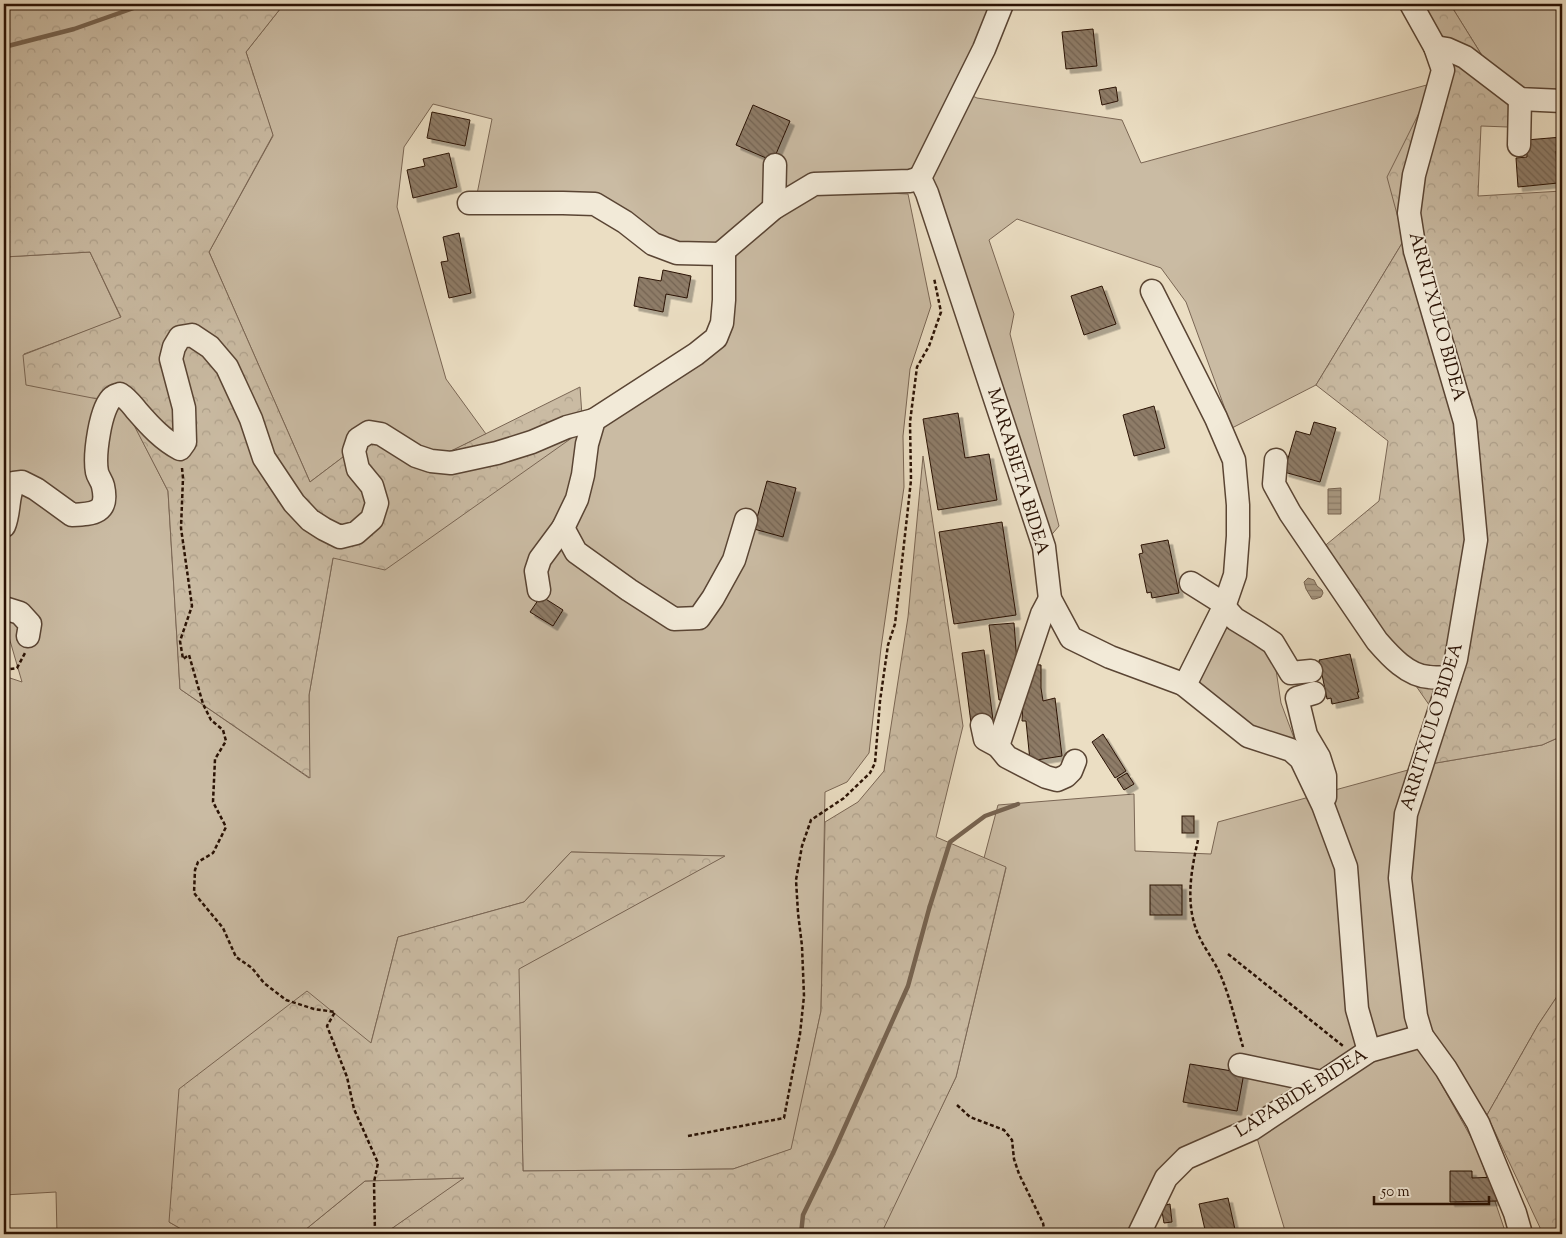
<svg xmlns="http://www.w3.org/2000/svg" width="1566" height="1238" font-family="'Sorts Mill Goudy',serif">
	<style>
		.green { fill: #cabba3; stroke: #7a6654 }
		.forest { fill: url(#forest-crowns); stroke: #7a6654 }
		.water { fill: url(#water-rules); stroke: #766350 }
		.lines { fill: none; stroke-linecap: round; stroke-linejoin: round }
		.stream { stroke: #766350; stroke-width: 4.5 }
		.building { fill: url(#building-back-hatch); stroke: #2a1204; filter: url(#shadow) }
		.minor-casing { stroke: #5a4534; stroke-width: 25 }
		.path { stroke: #2a1204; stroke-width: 2.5; stroke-dasharray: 4 2.5; stroke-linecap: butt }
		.minor { stroke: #f2ead8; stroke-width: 22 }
		.labels { text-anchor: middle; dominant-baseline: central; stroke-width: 4; stroke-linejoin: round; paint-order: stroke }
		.street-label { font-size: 18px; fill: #2a1204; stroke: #f2ead8 }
	</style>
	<defs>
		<pattern id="forest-crowns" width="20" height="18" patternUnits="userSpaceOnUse" patternTransform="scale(1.25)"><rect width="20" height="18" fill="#cabba3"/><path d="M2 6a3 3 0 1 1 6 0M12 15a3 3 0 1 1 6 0" fill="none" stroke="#aea08b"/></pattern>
		<pattern id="water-rules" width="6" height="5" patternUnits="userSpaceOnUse" patternTransform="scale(1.25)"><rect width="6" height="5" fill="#a99982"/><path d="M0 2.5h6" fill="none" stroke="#8a7b68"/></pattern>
		<pattern id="building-back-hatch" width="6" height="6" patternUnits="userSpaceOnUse" patternTransform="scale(1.25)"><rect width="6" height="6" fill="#8e7c67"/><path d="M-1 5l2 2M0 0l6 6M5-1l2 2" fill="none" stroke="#746453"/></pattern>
		<filter id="shadow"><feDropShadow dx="4.5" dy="4.5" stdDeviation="0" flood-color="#0004"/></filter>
	</defs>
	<rect width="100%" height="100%" fill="#ebdec3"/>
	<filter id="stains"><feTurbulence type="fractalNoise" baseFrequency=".004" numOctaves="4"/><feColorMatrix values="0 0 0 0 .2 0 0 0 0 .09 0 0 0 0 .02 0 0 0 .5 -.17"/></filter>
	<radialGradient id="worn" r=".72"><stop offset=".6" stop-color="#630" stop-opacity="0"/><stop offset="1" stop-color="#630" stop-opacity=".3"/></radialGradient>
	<!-- green -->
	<g class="green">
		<polygon points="284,4 993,4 915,167 896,174 812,175 727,239 710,245 675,246 605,202 477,194 492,119 433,104 404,147 397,207 446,379 486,434 443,455 380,429 310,482 209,252 273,136 246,52"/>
		<polygon points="1450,4 1562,4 1562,106 1511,102"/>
		<polygon points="1434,83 1404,240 1316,385 1232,428 1186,302 1161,268 1017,219 989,240 1014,314 1010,334 1059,526 1048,539 928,178 968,94 977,98 1122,120 1141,163"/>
		<polygon points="821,190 908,194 931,306 910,369 903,436 904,487 881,648 869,753 847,782 825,792 821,1011 792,1149 733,1169 523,1171 518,969 724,856 571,852 524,902 398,937 371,1043 169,1222 190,1234 57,1234 56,1192 4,1195 4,676 22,682 4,620 4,257 90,252 121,318 24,354 123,403 168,491 180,689 309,778 309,695 333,558 583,430 712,352 730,259 779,214"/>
		<polygon points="1223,626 1256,641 1269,652 1275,663 1281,703 1297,746 1248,728 1193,682"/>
		<polygon points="1562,736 1562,989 1538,1025 1487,1115 1426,1024 1248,1121 1172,1157 1131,1234 887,1234 883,1228 956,1077 1006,868 984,858 998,805 1134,794 1135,851 1211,854 1218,822 1430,764 1542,745"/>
		<polygon points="1420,1046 1477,1148 1506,1234 1286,1234 1257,1138 1372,1061"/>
		<polygon points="466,1178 384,1234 300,1234 365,1181"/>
	</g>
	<!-- forest -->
	<g class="forest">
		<polygon points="4,4 284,4 246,52 273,135 209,252 310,482 380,429 443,455 580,387 583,430 385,570 333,558 309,695 310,778 180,689 168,491 123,404 26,385 23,355 121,317 90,252 4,257"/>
		<polygon points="1418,4 1450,4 1511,102 1508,127 1481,126 1478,196 1562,191 1562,736 1542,745 1430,764 1441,722 1321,549 1379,501 1388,441 1316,385 1404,240 1387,177 1434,83"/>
		<polygon points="923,456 963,726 936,837 1006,867 956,1077 881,1234 384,1234 464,1178 365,1181 300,1234 190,1234 169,1222 179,1089 307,991 371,1043 398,937 524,902 571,852 725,856 519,969 523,1171 733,1169 791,1149 821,1011 825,822 858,802 884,771 908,617"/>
		<polygon points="1562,989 1562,1234 1543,1234 1487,1115 1538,1025"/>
	</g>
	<!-- water -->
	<g class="water">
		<polygon points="1341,488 1341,514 1328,514 1328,489"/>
		<polygon points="1308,578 1314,580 1317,586 1322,590 1323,593 1321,597 1315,599 1312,599 1306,589 1304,582"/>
	</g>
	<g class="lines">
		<!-- stream -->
		<g class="stream">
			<polyline points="4,47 74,29 145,4"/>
			<polyline points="801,1234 803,1215 834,1151 908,986 929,909 950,842 985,816 1018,804"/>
		</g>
	</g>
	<!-- building -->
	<g class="building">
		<polygon points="1093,29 1097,66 1066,69 1062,32"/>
		<polygon points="1116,87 1118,101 1102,105 1099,90"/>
		<polygon points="753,105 790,121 773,161 736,145"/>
		<polygon points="432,112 470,120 465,146 427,138"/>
		<polygon points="1562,137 1562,150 1556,151 1558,183 1518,187 1516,158 1527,157 1526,140"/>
		<polygon points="449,153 457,187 413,198 407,170 425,166 423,159"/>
		<polygon points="459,233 471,293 449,298 441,262 448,261 443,237"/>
		<polygon points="663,270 691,276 687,298 666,294 663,312 634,306 639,277 661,281"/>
		<polygon points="1102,286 1116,324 1084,335 1071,296"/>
		<polygon points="1154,406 1165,448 1134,456 1123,415"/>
		<polygon points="958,413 965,458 989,454 997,500 938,510 923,419"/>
		<polygon points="1314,422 1336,428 1320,482 1284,472 1296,431 1310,435"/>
		<polygon points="767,481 796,488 783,537 754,529"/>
		<polygon points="1002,522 1016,615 954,624 939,532"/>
		<polygon points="1168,540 1179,593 1152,598 1151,592 1147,593 1139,554 1143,553 1141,545"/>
		<polygon points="541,596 563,610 553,626 530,612"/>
		<polygon points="1014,623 1017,663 1011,700 999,700 989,625"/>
		<polygon points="984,650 993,720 971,723 962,653"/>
		<polygon points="1350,654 1359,692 1357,692 1359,698 1332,704 1331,698 1327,699 1319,660"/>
		<polygon points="1028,664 1041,665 1041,688 1043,701 1055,698 1062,756 1030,761 1026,721 1022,721 1024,685"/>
		<polygon points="1103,734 1126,771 1115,778 1092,742"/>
		<polygon points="1127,773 1134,784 1124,790 1117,779"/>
		<rect x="1182" y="816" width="12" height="17"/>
		<rect x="1150" y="885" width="32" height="30"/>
		<polygon points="1190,1064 1244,1073 1237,1111 1183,1102"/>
		<polygon points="1450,1171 1472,1171 1472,1178 1496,1177 1497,1201 1450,1202"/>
		<polygon points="1228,1198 1236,1234 1206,1234 1199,1204"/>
		<polygon points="1170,1204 1172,1222 1164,1223 1161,1206"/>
	</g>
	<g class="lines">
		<!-- minor casing -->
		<g class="minor-casing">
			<g id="minor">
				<polyline points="1002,4 984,49 920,178 927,193 1044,547 1050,599 1071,638 1110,657 1183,684 1248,736 1291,750 1301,759 1323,805 1346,867 1357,1009 1369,1051"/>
				<polyline points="1411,4 1435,47 1443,70 1414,175 1409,213 1415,251 1465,422 1476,540 1456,659 1406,814 1400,878 1416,1016 1422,1036 1446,1069 1478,1123 1515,1213 1521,1234"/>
				<polyline points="1435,47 1447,49 1465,57 1520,99 1562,101"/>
				<polyline points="1519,145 1520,99"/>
				<polyline points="469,203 563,203 595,204 625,222 653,244 677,253 720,254 774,208 814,184 910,181 920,178"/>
				<polyline points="774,208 775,165"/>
				<polyline points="1152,291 1216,418 1234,460 1238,505 1238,536 1235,575 1224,607 1188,679 1183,684"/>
				<path d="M1276,460L1274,484L1290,513L1377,641C1390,656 1408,676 1429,677C1436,678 1443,677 1450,677"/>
				<path d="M4,526C10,512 7,496 14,483L22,482L36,489L72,515C94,514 109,513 103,486C102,481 98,477 97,472C94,456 100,407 113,397C115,395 118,395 120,394C128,399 132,405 137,411C150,426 163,440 180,449L185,442L184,408L171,359L174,347L180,337L192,335L210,347L227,367L251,419L264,458L294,503L310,520L324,529L340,537L356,533L372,519L377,503L372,486L358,469L354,451L358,439L369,432L381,434L416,456L431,461L451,463L497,453L532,442L567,427L594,420"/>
				<polyline points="563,528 576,552 629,590 674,619 699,618 713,598 734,560 746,520"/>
				<polyline points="1191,583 1218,600 1235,619 1258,633 1273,643 1291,673 1311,671"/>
				<polyline points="539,590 536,571 540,559 563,528 577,499 583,475 587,444 594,420 696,354 716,338 722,323 724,300 724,251"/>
				<polyline points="4,608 20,613 30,624 28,636"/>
				<polyline points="1314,693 1297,698 1306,735 1319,757 1325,776 1325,797"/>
				<polyline points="982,725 985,739 998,746 1007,757 1046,777 1057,780 1066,776 1071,771 1075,761"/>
				<polyline points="998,746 1042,614 1050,599"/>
				<polyline points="1240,1065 1321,1082"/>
				<polyline points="1139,1234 1166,1178 1186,1158 1252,1129 1369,1051 1422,1036"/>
			</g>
		</g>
		<!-- path -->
		<g class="path">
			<polyline points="182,468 183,478 181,528 192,606 180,641 183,659 189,655 203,704 211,720 223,730 226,741 215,759 213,802 226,827 213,853 198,862 195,870 194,893 223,928 236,957 252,968 264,983 286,1000 314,1009 335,1012 327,1026 347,1077 354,1109 378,1163 374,1182 375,1234"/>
			<polyline points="4,670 17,668 25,653"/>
			<path d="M1198,840C1191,871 1185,904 1198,934C1204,948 1214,960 1220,974C1230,997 1236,1023 1243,1047"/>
			<polyline points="1228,954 1343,1046"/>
			<polyline points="957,1105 970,1117 1004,1130 1012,1140 1014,1159 1019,1174 1043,1223 1045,1234"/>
			<polyline points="688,1136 784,1118 800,1034 804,996 802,946 798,913 796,880 802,846 811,820 844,798 870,773 875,763 880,701 888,645 895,624 907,517 911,480 910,422 917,367 929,346 941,312 934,278"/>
		</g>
		<!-- minor -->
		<use href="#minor" class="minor"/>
	</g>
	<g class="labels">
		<!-- street labels -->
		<g class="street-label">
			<text transform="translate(1436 317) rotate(75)">ARRITXULO BIDEA</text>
			<text transform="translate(1017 472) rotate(73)">MARABIETA BIDEA</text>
			<text transform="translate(1433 727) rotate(-73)">ARRITXULO BIDEA</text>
			<text transform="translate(1302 1094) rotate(-32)">LAPABIDE BIDEA</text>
		</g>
	</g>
	<!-- margin -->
	<rect width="1566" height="1238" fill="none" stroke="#ebdec3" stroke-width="20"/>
	<rect x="5" y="5" width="1556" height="1228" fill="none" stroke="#2a1204" stroke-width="2.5"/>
	<rect x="10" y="10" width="1546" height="1218" fill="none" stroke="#2a1204"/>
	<!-- scale -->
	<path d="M1374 1196v8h115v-8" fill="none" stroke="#2a1204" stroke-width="2.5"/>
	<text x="1381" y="1196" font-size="15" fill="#2a1204" stroke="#f2ead8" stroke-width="4" paint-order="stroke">50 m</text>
	<rect width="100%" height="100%" filter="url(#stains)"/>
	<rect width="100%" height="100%" fill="url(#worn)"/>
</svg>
